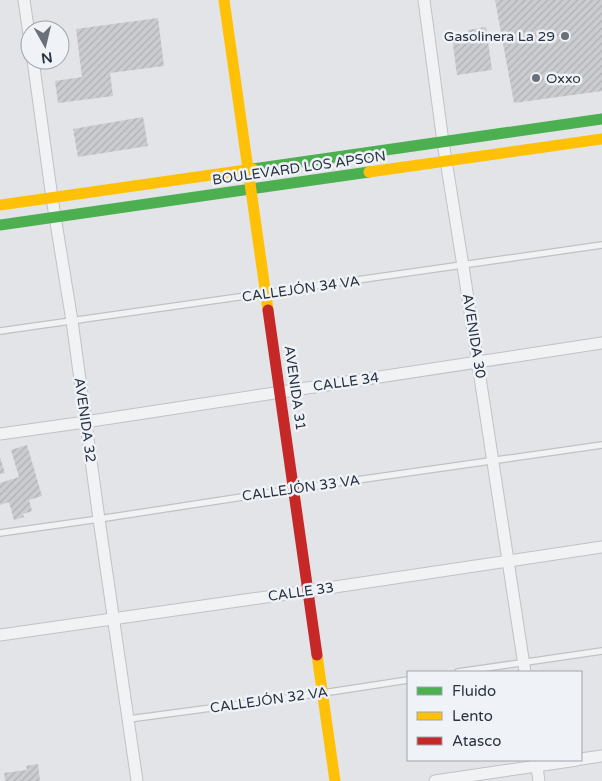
<svg xmlns="http://www.w3.org/2000/svg" width="602" height="781" font-family="'Varela Round',sans-serif">
	<style>
		.building { fill: url(#building-hatch) }
		.lines { fill: none; stroke-linecap: round; stroke-linejoin: round }
		.lane-casing { stroke: #c0c2c5; stroke-width: 8 }
		.street-casing { stroke: #c0c2c5; stroke-width: 13 }
		.lane { stroke: #f1f2f4; stroke-width: 5.5 }
		.street { stroke: #f1f2f4; stroke-width: 11 }
		.fast { stroke: #4caf50; stroke-width: 11 }
		.slow { stroke: #ffc107; stroke-width: 11 }
		.jam { stroke: #c62828; stroke-width: 11 }
		.poi-dot { fill: #69707a; stroke: #eff2f6; stroke-width: 2 }
		.labels { text-anchor: middle; dominant-baseline: central; stroke-width: 5; stroke-linejoin: round; paint-order: stroke }
		.poi-label { font-size: 14px; fill: #283240; stroke: #eff2f6; text-anchor: end }
		.street-label { font-size: 14px; fill: #283240; stroke: #eff2f6 }
	</style>
	<defs>
		<pattern id="building-hatch" width="6" height="6" patternUnits="userSpaceOnUse" patternTransform="scale(1.25)"><rect width="6" height="6" fill="#cacccf"/><path d="M-1 1l2-2M0 6l6-6M5 7l2-2" fill="none" stroke="#aeb0b3"/></pattern>
	</defs>
	<rect width="100%" height="100%" fill="#e2e4e7"/>
	<!-- building -->
	<g class="building">
		<polygon points="495,0 602,0 602,91 514,103"/>
		<polygon points="158,18 164,66 110,73 113,96 58,103 55,81 82,77 76,29"/>
		<polygon points="486,27 492,70 457,75 452,38 469,35 468,30"/>
		<polygon points="143,117 148,146 78,157 73,129"/>
		<polygon points="27,445 42,496 29,500 32,511 23,514 24,517 14,520 9,502 0,505 0,483 19,477 11,450"/>
		<polygon points="0,457 5,473 0,474"/>
		<polygon points="38,764 40,781 5,781 4,773 27,770 26,766"/>
	</g>
	<g class="lines">
		<!-- lane casing -->
		<g class="lane-casing">
			<g id="lane">
				<polyline points="0,331 602,245"/>
				<polyline points="0,533 99,519 294,489 602,445"/>
				<polyline points="458,672 602,651"/>
				<polyline points="129,719 323,693 408,680"/>
			</g>
		</g>
		<!-- street casing -->
		<g class="street-casing">
			<g id="street">
				<polyline points="24,0 30,41"/>
				<polyline points="424,0 443,142 463,266 525,672"/>
				<polyline points="33,60 52,198 72,321 99,519 137,781"/>
				<polyline points="0,434 85,422 602,343"/>
				<polyline points="0,635 308,591 602,547"/>
				<polyline points="581,759 602,756"/>
				<polyline points="536,760 539,781"/>
				<polyline points="435,781 577,760"/>
			</g>
		</g>
		<!-- lane -->
		<use href="#lane" class="lane"/>
		<!-- street -->
		<use href="#street" class="street"/>
		<!-- fast -->
		<g class="fast">
			<polyline points="253,169 602,119"/>
			<polyline points="0,225 369,172"/>
		</g>
		<!-- slow -->
		<g class="slow">
			<polyline points="224,0 268,310"/>
			<polyline points="369,172 602,139"/>
			<polyline points="0,205 253,169"/>
			<polyline points="317,655 335,781"/>
		</g>
		<!-- jam -->
		<polyline class="jam" points="268,310 317,655"/>
	</g>
	<!-- markers -->
	<g class="poi-dot">
		<circle cx="565" cy="36" r="5"/>
		<circle cx="536" cy="78" r="5"/>
	</g>
	<g class="labels">
		<!-- poi labels -->
		<g class="poi-label">
			<text x="555" y="36">Gasolinera La 29</text>
			<text x="546" y="78" text-anchor="start">Oxxo</text>
		</g>
		<!-- street labels -->
		<g class="street-label">
			<text transform="translate(299 168) rotate(-8)">BOULEVARD LOS APSON</text>
			<text transform="translate(301 289) rotate(-8)">CALLEJÓN 34 VA</text>
			<text transform="translate(474 336) rotate(81)">AVENIDA 30</text>
			<text transform="translate(346 382) rotate(-8)">CALLE 34</text>
			<text transform="translate(295 388) rotate(82)">AVENIDA 31</text>
			<text transform="translate(85 420) rotate(82)">AVENIDA 32</text>
			<text transform="translate(301 488) rotate(-8)">CALLEJÓN 33 VA</text>
			<text transform="translate(301 592) rotate(-8)">CALLE 33</text>
			<text transform="translate(269 700) rotate(-8)">CALLEJÓN 32 VA</text>
		</g>
	</g>
	<!-- legend -->
	<rect x="407" y="671" width="175" height="90" fill="#eff2f6" stroke="#9fa5ad"/>
	<rect x="417" y="687" width="25" height="8" fill="#4caf50" stroke="#9fa5ad"/>
	<text x="452" y="696" font-size="15" fill="#283240">Fluido</text>
	<rect x="417" y="712" width="25" height="8" fill="#ffc107" stroke="#9fa5ad"/>
	<text x="452" y="721" font-size="15" fill="#283240">Lento</text>
	<rect x="417" y="737" width="25" height="8" fill="#c62828" stroke="#9fa5ad"/>
	<text x="452" y="746" font-size="15" fill="#283240">Atasco</text>
	<!-- north arrow -->
	<g transform="translate(45 45) rotate(172)"><circle r="24" fill="#eff2f6" stroke="#9fa5ad"/>
	<path d="M0-4L9 19L0 12L-9 19Z" fill="#69707a"/>
	<text y="-8" font-size="14" font-weight="bold" text-anchor="middle" fill="#283240">N</text>
	</g>
</svg>
